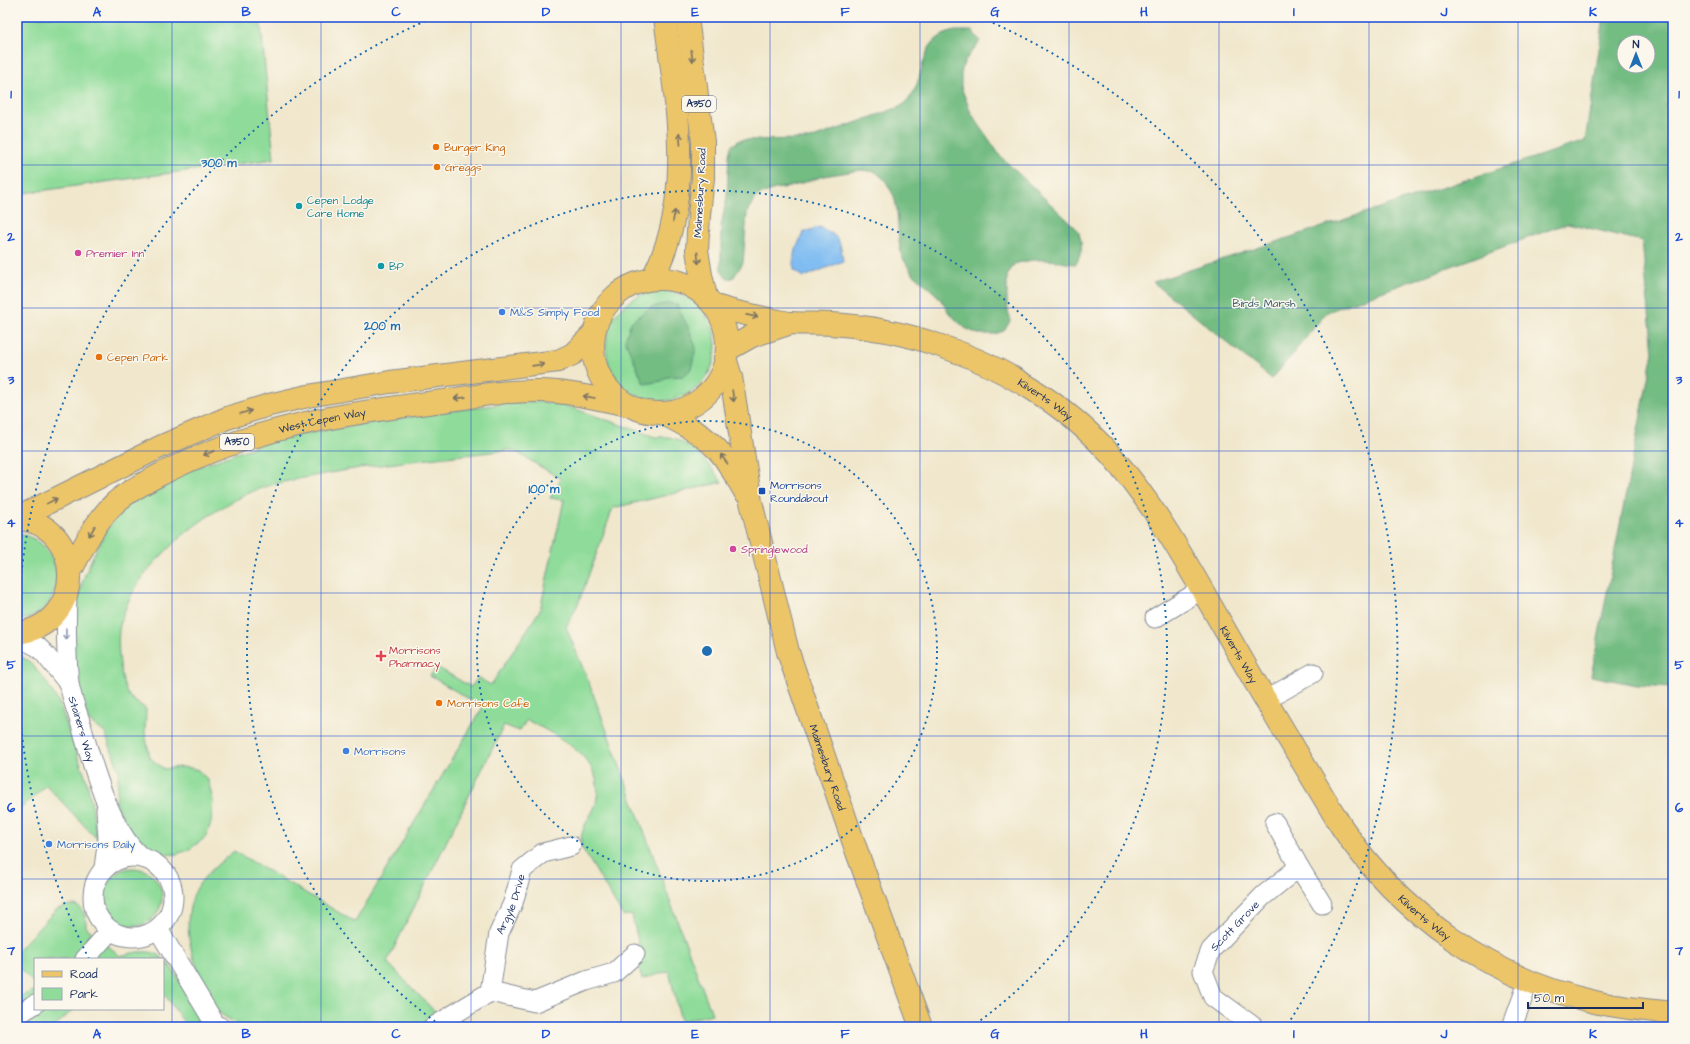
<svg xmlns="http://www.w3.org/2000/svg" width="1690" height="1044" font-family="'Architects Daughter',sans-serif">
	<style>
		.green { fill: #8fdc9a; stroke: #55867c }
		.forest { fill: #73bc82; stroke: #477670; fill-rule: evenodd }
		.water { fill: #7ebcf2; stroke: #4c76a8 }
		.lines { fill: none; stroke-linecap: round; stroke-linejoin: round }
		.minor-casing { stroke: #868b95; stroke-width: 21 }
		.major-casing { stroke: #868b95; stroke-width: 24 }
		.highway-casing { stroke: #868b95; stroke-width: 24 }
		.minor { stroke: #fff; stroke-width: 19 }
		.major { stroke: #edc569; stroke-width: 22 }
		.highway { stroke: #edc569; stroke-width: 22 }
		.oneway { stroke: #797263 }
		.oneway2 { stroke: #8d97ae }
		.grid { fill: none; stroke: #1d4ed8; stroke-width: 1; stroke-opacity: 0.55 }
		.ring { fill: none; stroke: #1f6fb2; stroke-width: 2; stroke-dasharray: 2 4 }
		.food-dot { fill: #e8710a; stroke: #fbf7ec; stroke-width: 1.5 }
		.culture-dot { fill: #0f9aa8; stroke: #fbf7ec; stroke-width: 1.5 }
		.hotel-dot { fill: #d1479c; stroke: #fbf7ec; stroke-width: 1.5 }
		.shop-dot { fill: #3f7fe0; stroke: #fbf7ec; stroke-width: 1.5 }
		.transit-dot { fill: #1a4fb4; stroke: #fbf7ec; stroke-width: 1.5 }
		.health-dot { fill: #e0444e; stroke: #fbf7ec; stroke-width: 1.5 }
		.labels { text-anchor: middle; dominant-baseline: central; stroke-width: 3; stroke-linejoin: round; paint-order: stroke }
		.shield { fill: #fbf7ec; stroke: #5e6b89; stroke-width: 1 }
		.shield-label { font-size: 10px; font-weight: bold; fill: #1b2f5e }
		.food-label { font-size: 11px; fill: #c56008; stroke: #fbf7ec; text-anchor: start }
		.street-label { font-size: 11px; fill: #1b2f5e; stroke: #fbf7ec }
		.culture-label { font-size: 11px; fill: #0d838f; stroke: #fbf7ec; text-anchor: start }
		.hotel-label { font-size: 11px; fill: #b23c85; stroke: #fbf7ec; text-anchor: start }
		.park-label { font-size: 11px; fill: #385a6d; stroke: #fbf7ec }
		.shop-label { font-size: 11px; fill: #366cbe; stroke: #fbf7ec; text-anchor: start }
		.transit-label { font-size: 11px; fill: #164399; stroke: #fbf7ec; text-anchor: start }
		.health-label { font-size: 11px; fill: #be3a42; stroke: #fbf7ec; text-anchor: start }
		.centre { fill: #1f6fb2; stroke: #fbf7ec; stroke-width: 2 }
		.ring-label { font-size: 12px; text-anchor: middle; font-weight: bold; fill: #1f6fb2; stroke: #fbf7ec; stroke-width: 3; stroke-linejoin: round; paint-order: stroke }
		.neatline { fill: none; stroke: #1d4ed8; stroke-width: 1.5 }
		.grid-label { font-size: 13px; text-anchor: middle; font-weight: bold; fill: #1d4ed8 }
	</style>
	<rect width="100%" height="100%" fill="#fbf7ec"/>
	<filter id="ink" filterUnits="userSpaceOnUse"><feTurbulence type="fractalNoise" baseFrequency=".025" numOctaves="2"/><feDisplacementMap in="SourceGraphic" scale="8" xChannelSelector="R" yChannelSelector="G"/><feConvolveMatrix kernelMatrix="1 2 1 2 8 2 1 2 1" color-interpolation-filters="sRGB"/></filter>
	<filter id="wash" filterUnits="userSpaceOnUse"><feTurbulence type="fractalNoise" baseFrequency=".012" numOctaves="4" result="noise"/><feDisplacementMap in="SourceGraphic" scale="16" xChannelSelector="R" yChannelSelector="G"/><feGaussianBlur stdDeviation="0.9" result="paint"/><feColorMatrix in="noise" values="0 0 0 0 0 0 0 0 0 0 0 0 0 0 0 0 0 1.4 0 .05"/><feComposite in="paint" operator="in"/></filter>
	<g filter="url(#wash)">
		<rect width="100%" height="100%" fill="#f0e7cc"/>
		<!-- green -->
		<g class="green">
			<polygon points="17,17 260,17 274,159 17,194"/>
			<circle cx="661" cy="346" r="55"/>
			<path d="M515,402H543L567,406L655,437C659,437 664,437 668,437C691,441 709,464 722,482L613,508L578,604L566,627L589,683L712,1014L681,1021L669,971L642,979L637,962L641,954L632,915L623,916L581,846C581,842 581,838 582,834C584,823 593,814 596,803C607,759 559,737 527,720L519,731L504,725L387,962L438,1015L416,1027H242C232,1021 221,1016 213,1006C207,1000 204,989 202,981C190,952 181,921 196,890C203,875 221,862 234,851L355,922L483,707L430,676L437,667L471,687L478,678L491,685L540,610L564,500L550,498L561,479L518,453L510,450C446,457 382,463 319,475C295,480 270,483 249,493C218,508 189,527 165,552C143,574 128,594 120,625C116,640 120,683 129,696C133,701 141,705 146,709L145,733L150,758L164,769L181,767L191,768L198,770L208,780L213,801L211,823L205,838L188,850L177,854L163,855L148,852L133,841L116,803L119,770L105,733L89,721L78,695L73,660L76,607L83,580L93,556L107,529L128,505L158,486L190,470L270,441L307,433L408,417Z"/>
			<path d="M17,534C70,540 69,617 17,620Z"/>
			<polygon points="17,654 30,662 45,680 59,703 86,779 91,800 97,839 46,785 17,812"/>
			<circle cx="133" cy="897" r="29"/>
			<path d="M74,905C84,908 86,917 86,927L120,956C130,953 143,950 154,953C170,957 187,995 195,1009L198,1018V1027H187L163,992V959H35V984L17,966V951L56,910L65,906Z"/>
			<polygon points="35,990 35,1009 74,1009 54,1027 17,1027 17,998"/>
		</g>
		<!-- forest -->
		<g class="forest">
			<path d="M1604,17H1673V82L1666,108L1673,110V687L1637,685L1591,676L1653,352L1642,241L1568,223L1327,312L1272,379L1153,282L1585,141ZM1624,42H1648V66H1624Z"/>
			<path d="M955,31H972L980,41L964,62L961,74V87L971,113L1001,157L1078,230C1082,244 1084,250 1076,264C1065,264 1057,260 1047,260C1035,259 1025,261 1014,264L1007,276V304L1010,321L1004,331L995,334H978L965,328L949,313L939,297L912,273L902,257L899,241L897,210L894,196L885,180L876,172L861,170L824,176L790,187L775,189L759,195L753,201L747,213L743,263L733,278H726L721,270V226L727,197L729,155L731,146L740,140L810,139L897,108C901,106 907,103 909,99C928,74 916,39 955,31Z"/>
			<polygon points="669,303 677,305 690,331 696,348 691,369 684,376 667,377 662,381 644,384 625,340 631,322 651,307"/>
		</g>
		<!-- water -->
		<path class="water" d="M819,227C839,236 840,239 843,261L804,277L794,270V254L803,233Z"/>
	</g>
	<g filter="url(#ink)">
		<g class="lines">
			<!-- minor casing -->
			<g class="minor-casing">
				<g id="minor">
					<path id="s1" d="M67,595C66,625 66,654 69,683C71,696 76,709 80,721C91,761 110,831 142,858"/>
					<polyline points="1155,618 1201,590"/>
					<polyline points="17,636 38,647 44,653 69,684"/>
					<polyline points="1266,700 1313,673"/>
					<circle cx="133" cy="897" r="40"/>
					<polyline points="1299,867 1322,904"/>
					<polyline points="104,868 108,838 106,809"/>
					<polyline points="158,929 215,1024 220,1027"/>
					<polyline points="85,959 110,931"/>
					<path id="s2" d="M490,992L499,933L513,903L522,870L543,853L571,846"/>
					<polyline points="17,1015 35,1004"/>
					<polyline points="433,1027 490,992 535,1002 586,981 614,973 635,954"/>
					<path id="s3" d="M1254,1027L1213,997L1203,971L1211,950L1263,896L1299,867L1275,823"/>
					<polyline points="1512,1027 1529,980"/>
				</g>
			</g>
			<!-- major casing -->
			<g class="major-casing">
				<g id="major">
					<path id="s4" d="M715,306C734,312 754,316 774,320C780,321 786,323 791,323C804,324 818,323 831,324C867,326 903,333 938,345C1002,366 1064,403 1110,454C1158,508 1193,575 1229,637C1265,700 1303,763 1341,826C1399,913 1491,979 1595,1002C1620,1008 1647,1010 1673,1013"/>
					<polyline points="727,350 752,336 788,324"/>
					<path id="s5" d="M725,358L731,377L751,502L788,652L858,855L921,1027"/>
					<path d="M664,414C685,425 707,436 722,455C731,467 738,480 745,492"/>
				</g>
			</g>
			<!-- highway casing -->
			<g class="highway-casing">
				<g id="highway">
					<polyline points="687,17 703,142 703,178 699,215 697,250 701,275 706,297"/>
					<circle cx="660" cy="346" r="67"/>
					<path d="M652,279C696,197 676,104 665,17"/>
					<polyline points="17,518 162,446 227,418 269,405 308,396 390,382 558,361 573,354 593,334"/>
					<path d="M17,519C86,523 87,625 17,633"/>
					<path id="s6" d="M70,572C84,547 94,522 116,502C132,488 152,479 171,469C259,426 347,413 443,401C476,396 509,390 542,391C571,392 599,399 628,405"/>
				</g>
			</g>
			<!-- minor -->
			<use href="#minor" class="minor"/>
			<!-- major -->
			<use href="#major" class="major"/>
			<!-- highway -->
			<use href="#highway" class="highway"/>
		</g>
		<!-- one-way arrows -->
		<defs><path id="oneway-shaft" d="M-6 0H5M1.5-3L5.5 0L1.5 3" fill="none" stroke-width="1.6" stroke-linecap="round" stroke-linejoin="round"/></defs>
		<g class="oneway">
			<use href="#oneway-shaft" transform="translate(692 56) rotate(83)"/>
			<use href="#oneway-shaft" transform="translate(680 139) rotate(-94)"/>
			<use href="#oneway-shaft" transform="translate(674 216) rotate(-80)"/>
			<use href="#oneway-shaft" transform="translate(698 258) rotate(84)"/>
			<use href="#oneway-shaft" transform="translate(752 316) rotate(11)"/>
			<use href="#oneway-shaft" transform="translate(538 365) rotate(-8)"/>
			<use href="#oneway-shaft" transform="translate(733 396) rotate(82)"/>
			<use href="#oneway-shaft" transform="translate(589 397) rotate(-170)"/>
			<use href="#oneway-shaft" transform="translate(460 398) rotate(173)"/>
			<use href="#oneway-shaft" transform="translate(246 412) rotate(-17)"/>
			<use href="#oneway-shaft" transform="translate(209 453) rotate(158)"/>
			<use href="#oneway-shaft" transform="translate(724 459) rotate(-126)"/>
			<use href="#oneway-shaft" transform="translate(52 501) rotate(-26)"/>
			<use href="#oneway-shaft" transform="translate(92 531) rotate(119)"/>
		</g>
		<use class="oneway2" href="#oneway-shaft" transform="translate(66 634) rotate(89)"/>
	</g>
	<!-- grid -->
	<path class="grid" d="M172,17V1027M321,17V1027M471,17V1027M621,17V1027M770,17V1027M920,17V1027M1069,17V1027M1219,17V1027M1369,17V1027M1518,17V1027M17,165H1673M17,308H1673M17,451H1673M17,593H1673M17,736H1673M17,879H1673"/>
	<!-- distance rings -->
	<g class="ring">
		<circle cx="707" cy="651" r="230"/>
		<path d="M440 1025A460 460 0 1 1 974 1025"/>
		<path d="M89 959A690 690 0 0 1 17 657M17 645A690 690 0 0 1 432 18M982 18A690 690 0 0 1 1286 1027"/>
	</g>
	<!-- markers -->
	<g class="food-dot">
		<circle cx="436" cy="147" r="4"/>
		<circle cx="437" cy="167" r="4"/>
		<circle cx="99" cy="357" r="4"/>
		<circle cx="439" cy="703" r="4"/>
	</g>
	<g class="culture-dot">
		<circle cx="299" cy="206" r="4"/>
		<circle cx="381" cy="266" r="4"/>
	</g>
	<g class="hotel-dot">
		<circle cx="78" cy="253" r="4"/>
		<circle cx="733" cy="549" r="4"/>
	</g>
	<g class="shop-dot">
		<circle cx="502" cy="312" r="4"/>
		<circle cx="346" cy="751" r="4"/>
		<circle cx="49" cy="844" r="4"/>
	</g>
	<rect class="transit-dot" x="758" y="487" width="8" height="8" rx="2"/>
	<path class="health-dot" d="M379 650h4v4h4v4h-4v4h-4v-4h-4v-4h4z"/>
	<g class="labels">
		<!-- shield labels -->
		<g class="shield">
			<rect x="682" y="96" width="34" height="16" rx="3"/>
			<rect x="220" y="434" width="34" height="16" rx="3"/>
		</g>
		<g class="shield-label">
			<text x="699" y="104">A350</text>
			<text x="237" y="442">A350</text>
		</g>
		<!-- food labels -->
		<g class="food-label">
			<text x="444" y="147">Burger King</text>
			<text x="445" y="167">Greggs</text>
			<text x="107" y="357">Cepen Park</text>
			<text x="447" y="703">Morrisons Cafe</text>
		</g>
		<!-- street labels -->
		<g class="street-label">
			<text transform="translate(700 193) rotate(-87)">Malmesbury Road</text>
			<text stroke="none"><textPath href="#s4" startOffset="348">Kilverts Way</textPath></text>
			<text stroke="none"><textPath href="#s6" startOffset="308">West Cepen Way</textPath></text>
			<text stroke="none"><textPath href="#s4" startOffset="672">Kilverts Way</textPath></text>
			<text stroke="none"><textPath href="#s1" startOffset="136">Stainers Way</textPath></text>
			<text stroke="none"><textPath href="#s5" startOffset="423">Malmesbury Road</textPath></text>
			<text stroke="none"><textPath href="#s2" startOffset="91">Argyle Drive</textPath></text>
			<text stroke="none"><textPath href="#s4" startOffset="996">Kilverts Way</textPath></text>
			<text stroke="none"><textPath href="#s3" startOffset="135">Scott Grove</textPath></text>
		</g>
		<!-- culture labels -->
		<g class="culture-label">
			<text x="307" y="200">Cepen Lodge<tspan x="307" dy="13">Care Home</tspan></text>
			<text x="389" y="266">BP</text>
		</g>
		<!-- hotel labels -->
		<g class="hotel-label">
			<text x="86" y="253">Premier Inn</text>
			<text x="741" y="549">Springlewood</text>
		</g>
		<!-- park labels -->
		<g class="park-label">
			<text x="1264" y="303">Birds Marsh</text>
		</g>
		<!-- shop labels -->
		<g class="shop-label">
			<text x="510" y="312">M&amp;S Simply Food</text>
			<text x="354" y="751">Morrisons</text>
			<text x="57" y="844">Morrisons Daily</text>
		</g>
		<!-- transit labels -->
		<g class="transit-label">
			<text x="770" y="485">Morrisons<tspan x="770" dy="13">Roundabout</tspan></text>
		</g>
		<!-- health labels -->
		<g class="health-label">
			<text x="389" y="650">Morrisons<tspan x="389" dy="13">Pharmacy</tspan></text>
		</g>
	</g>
	<circle cx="707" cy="651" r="6" class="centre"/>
	<g class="ring-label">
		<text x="219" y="167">300 m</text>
		<text x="382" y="330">200 m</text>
		<text x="544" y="493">100 m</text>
	</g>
	<!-- margin -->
	<rect width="1690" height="1044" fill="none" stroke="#fbf7ec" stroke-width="44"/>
	<!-- legend -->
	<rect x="34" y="958" width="130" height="52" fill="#fbf7ec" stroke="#a1a7b3"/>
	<rect x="42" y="971" width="20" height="6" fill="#edc569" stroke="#a1a7b3"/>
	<text x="70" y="978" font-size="12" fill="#1b2f5e">Road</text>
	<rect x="42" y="988" width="20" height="12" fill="#8fdc9a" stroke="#a1a7b3"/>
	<text x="70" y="998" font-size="12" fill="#1b2f5e">Park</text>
	<!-- north arrow -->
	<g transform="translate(1636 54)"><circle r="19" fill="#fbf7ec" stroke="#a1a7b3"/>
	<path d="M0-3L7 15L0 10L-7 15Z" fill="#1f6fb2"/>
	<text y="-6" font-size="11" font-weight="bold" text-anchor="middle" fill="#1b2f5e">N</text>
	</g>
	<!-- scale -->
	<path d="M1528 1002v6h115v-6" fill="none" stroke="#1b2f5e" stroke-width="2"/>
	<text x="1534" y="1002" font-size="12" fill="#1b2f5e" stroke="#fbf7ec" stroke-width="3" paint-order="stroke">50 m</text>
	<rect x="22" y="22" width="1646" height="1000" class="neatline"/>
	<g class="grid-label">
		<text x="97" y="16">A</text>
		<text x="246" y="16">B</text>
		<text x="396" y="16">C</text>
		<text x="546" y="16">D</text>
		<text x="695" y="16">E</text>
		<text x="845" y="16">F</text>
		<text x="995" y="16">G</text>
		<text x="1144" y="16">H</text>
		<text x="1294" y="16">I</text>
		<text x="1444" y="16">J</text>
		<text x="1593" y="16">K</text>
		<text x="11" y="98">1</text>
		<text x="1679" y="98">1</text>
		<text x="11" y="241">2</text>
		<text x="1679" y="241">2</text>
		<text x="11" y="384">3</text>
		<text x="1679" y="384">3</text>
		<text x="11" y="527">4</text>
		<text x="1679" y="527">4</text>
		<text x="11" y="669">5</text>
		<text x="1679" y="669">5</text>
		<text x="11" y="812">6</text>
		<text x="1679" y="812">6</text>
		<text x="11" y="955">7</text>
		<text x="1679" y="955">7</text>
		<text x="97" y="1038">A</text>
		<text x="246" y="1038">B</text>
		<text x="396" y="1038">C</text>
		<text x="546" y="1038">D</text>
		<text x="695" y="1038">E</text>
		<text x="845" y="1038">F</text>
		<text x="995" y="1038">G</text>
		<text x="1144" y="1038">H</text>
		<text x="1294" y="1038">I</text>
		<text x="1444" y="1038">J</text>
		<text x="1593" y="1038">K</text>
	</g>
</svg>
